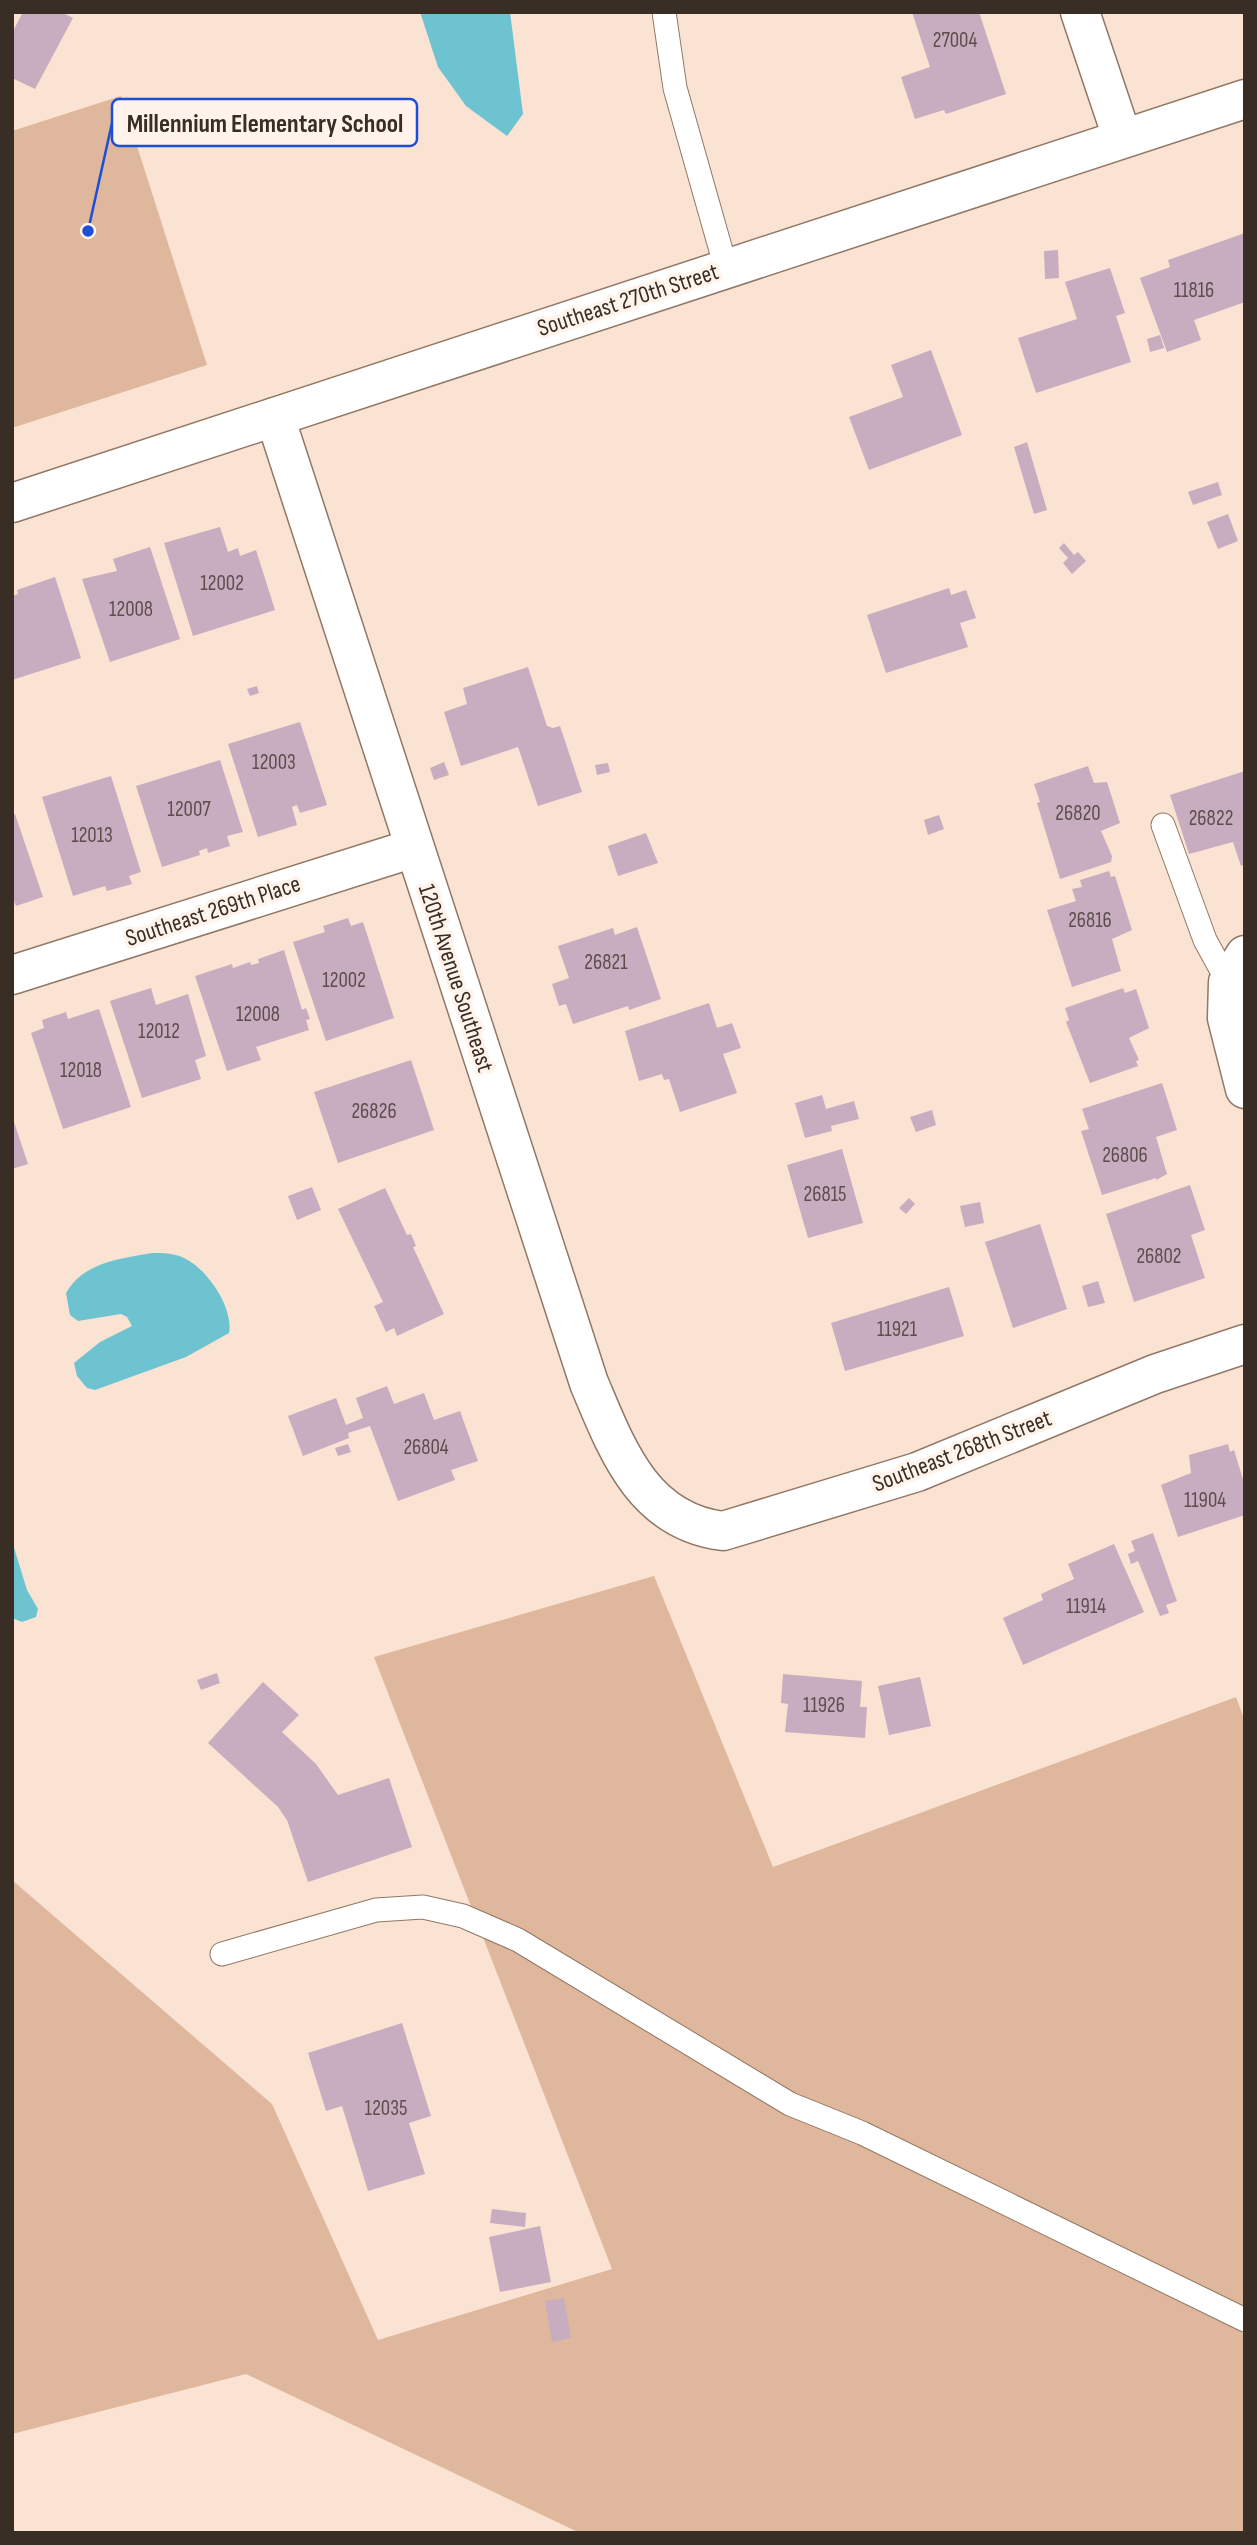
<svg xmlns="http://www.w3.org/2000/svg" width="1257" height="2545" font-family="'Sofia Sans Condensed',sans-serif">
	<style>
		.green { fill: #deb79c }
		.water { fill: #6ec3d1 }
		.building { fill: #c8acc0 }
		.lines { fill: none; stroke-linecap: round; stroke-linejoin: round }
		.service-casing { stroke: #917765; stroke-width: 25 }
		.minor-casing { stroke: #917765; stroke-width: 41 }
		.tertiary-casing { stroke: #917765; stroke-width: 41 }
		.service { stroke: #fff; stroke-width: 23 }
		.minor { stroke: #fff; stroke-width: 38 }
		.tertiary { stroke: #fff; stroke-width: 38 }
		.labels { text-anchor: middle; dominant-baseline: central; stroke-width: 7; stroke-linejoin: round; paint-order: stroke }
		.number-label { font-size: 21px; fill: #5d4e4c }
		.street-label { font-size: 24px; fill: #392e26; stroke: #fff3eb }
		.leader { fill: none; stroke: #1d4ed8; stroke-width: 2.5 }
		.callout-dot { fill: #1d4ed8; stroke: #fff3eb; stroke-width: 2.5 }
		.callout { fill: #fff3eb; stroke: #1d4ed8; stroke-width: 2.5 }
		.callout-label { font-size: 26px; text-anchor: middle; font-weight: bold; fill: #392e26 }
	</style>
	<rect width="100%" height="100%" fill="#fbe3d3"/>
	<!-- green -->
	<g class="green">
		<polygon points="121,96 207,365 12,428 12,131"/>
		<polygon points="654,1576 773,1867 1236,1697 1245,1721 1245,2533 580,2533 246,2374 12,2434 12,1880 272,2104 378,2340 612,2269 374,1657"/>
	</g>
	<!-- water -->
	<g class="water">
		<polygon points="420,12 510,12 523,114 507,136 466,106 438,67"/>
		<path d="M152,1253C164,1253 175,1253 186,1259C208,1270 234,1309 229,1333L186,1357L95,1390L87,1388L77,1376L74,1363L100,1342L132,1326L127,1317L121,1314L78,1321L70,1315L66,1293C84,1262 119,1259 152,1253Z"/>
		<polygon points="12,1541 27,1590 38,1609 36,1617 22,1622 12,1618"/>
	</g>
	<!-- building -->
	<g class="building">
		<polygon points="23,12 61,12 73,18 35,89 12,78 12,33"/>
		<polygon points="912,12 979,12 1006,94 946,114 944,110 915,119 901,77 930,67"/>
		<polygon points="1245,233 1245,302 1194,320 1201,340 1167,352 1140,278 1170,267 1168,260"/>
		<polygon points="1058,250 1059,278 1045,279 1044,251"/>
		<polygon points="1110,268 1125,313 1116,316 1131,362 1036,393 1018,338 1077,319 1065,282"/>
		<polygon points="1160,335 1164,348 1150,352 1147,339"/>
		<polygon points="931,350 962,435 869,470 849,417 903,397 891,365"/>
		<polygon points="1027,442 1047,510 1034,514 1014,447"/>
		<polygon points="1218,482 1222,495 1193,505 1188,492"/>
		<polygon points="1228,514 1238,541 1218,549 1207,522"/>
		<polygon points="220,527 228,552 238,548 240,556 256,550 275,610 193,636 164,543"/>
		<polygon points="1064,543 1074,555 1078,552 1086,561 1072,574 1063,563 1068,558 1059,548"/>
		<polygon points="150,547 180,639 110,662 82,579 117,571 113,559"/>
		<polygon points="55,577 81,658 12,680 12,596 18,594 17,590"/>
		<polygon points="949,588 951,595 966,590 976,618 960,623 968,647 886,673 867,615"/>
		<polygon points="528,667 547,726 553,728 560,726 582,792 538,806 518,747 461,766 444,712 467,704 463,688"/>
		<polygon points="257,686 259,693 250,696 247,689"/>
		<polygon points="300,722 327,805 300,813 297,805 292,807 297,825 258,837 228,744"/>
		<polygon points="220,760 243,832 227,836 230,846 208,853 207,848 199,851 200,855 162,867 136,786"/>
		<polygon points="444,762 449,775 434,780 430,768"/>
		<polygon points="608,763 610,772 597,775 595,765"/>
		<polygon points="1088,766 1094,783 1107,782 1120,823 1101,831 1112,856 1111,862 1060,879 1037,803 1040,802 1034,784"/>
		<polygon points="1245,771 1245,864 1241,866 1233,842 1189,854 1170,795"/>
		<polygon points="111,776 141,872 129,876 132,884 107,891 105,886 73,896 42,797"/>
		<polygon points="15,814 43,897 16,906 12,896 12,815"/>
		<polygon points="939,815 944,829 928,835 924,820"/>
		<polygon points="646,833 658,863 618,876 608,846"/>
		<polygon points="1109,871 1111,877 1115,876 1132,930 1112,939 1121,971 1072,987 1047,910 1076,901 1072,889 1082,887 1080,880"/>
		<polygon points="348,918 351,926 363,922 394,1018 326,1041 293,942 325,932 323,926"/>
		<polygon points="637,927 661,999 629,1010 628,1006 573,1024 566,1004 559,1006 552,984 569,978 558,946 613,928 615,935"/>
		<polygon points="284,950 302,1010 306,1008 310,1019 306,1020 309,1030 256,1047 261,1060 227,1071 195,976 232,964 233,968 250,962 251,965 259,963 258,959"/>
		<polygon points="151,988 156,1005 188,994 206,1056 195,1060 201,1079 142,1098 110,1001"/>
		<polygon points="1123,988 1125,993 1136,989 1149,1028 1129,1038 1139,1060 1136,1061 1138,1066 1090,1083 1066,1022 1069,1020 1065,1008"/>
		<polygon points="709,1003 717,1028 732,1023 741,1048 723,1054 737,1093 680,1112 669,1079 664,1080 662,1074 639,1081 625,1031"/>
		<polygon points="99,1009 131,1107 63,1129 31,1033 44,1028 42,1020 66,1012 68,1019"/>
		<polygon points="411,1060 434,1130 338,1163 314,1092"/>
		<polygon points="1162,1083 1177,1130 1156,1137 1167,1174 1156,1180 1156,1178 1102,1195 1081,1131 1089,1129 1082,1109"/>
		<polygon points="822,1095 826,1109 854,1101 859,1119 831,1126 832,1131 805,1138 795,1103"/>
		<polygon points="932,1110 936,1125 916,1132 910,1117"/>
		<polygon points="12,1116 28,1164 12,1169"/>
		<polygon points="842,1149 863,1223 808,1238 787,1165"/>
		<polygon points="1190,1185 1205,1230 1191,1235 1205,1278 1134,1302 1106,1214"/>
		<polygon points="312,1187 321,1210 297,1220 288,1196"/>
		<polygon points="385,1188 407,1235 411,1234 416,1246 413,1247 444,1314 397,1336 394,1328 386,1332 374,1306 383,1302 338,1209"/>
		<polygon points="909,1198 915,1204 906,1214 899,1208"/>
		<polygon points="980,1202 984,1223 965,1227 960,1206"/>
		<polygon points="1040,1224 1067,1309 1013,1328 985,1242"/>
		<polygon points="1098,1281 1105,1303 1088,1307 1082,1286"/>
		<polygon points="949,1287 964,1336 845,1371 831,1323"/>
		<polygon points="387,1386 394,1404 424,1393 434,1420 460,1411 478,1461 451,1470 455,1480 398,1501 370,1426 348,1433 349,1438 303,1456 288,1416 336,1398 346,1425 363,1418 356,1398"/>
		<polygon points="348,1444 351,1452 338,1456 335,1448"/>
		<polygon points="1228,1444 1230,1452 1234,1450 1245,1486 1245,1515 1178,1537 1161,1485 1191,1473 1189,1455"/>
		<polygon points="1153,1533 1177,1601 1166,1605 1169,1613 1160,1616 1138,1561 1131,1564 1128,1554 1135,1551 1131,1541"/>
		<polygon points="1114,1544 1144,1612 1023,1665 1003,1618 1043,1600 1041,1594 1074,1579 1068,1564"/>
		<polygon points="217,1673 220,1683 201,1690 197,1680"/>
		<polygon points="783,1674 862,1681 860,1707 867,1707 865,1738 785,1732 788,1704 781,1703"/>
		<polygon points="920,1677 931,1726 889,1735 878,1686"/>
		<polygon points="263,1682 299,1715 282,1732 316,1764 338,1795 389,1778 412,1847 308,1882 287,1820 278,1807 208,1743"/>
		<polygon points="402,2023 431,2116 409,2123 425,2174 368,2191 342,2106 326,2111 308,2053"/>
		<polygon points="492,2209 526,2213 525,2227 490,2223"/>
		<polygon points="540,2226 551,2282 500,2292 489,2237"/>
		<polygon points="564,2298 571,2338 552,2342 545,2301"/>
	</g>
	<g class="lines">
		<!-- service casing -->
		<g class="service-casing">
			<g id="service">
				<polyline points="664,12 675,88 726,268"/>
				<polyline points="1163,825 1205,940 1228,982"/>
				<polyline points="222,1954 376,1910 423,1907 463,1916 518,1940 790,2104 862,2133 1245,2320"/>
			</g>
		</g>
		<!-- minor casing -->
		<g class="minor-casing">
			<g id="minor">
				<polyline points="1080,12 1122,137"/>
				<path d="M275,417L589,1383C617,1449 642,1521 723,1531L917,1472L1155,1374L1245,1344"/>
				<polyline points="1245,955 1228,982 1227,1018 1245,1089"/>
				<polyline points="12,975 414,848"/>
			</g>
		</g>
		<!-- tertiary casing -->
		<g class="tertiary-casing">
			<polyline id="tertiary" points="12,503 1245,99"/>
		</g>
		<!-- service -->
		<use href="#service" class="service"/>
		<!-- minor -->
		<use href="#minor" class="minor"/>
		<!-- tertiary -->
		<use href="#tertiary" class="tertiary"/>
	</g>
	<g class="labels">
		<!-- number labels -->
		<g class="number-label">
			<text x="955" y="40">27004</text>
			<text x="1194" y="290">11816</text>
			<text x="222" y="583">12002</text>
			<text x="131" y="609">12008</text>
			<text x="274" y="762">12003</text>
			<text x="189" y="809">12007</text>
			<text x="1078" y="813">26820</text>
			<text x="1211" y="818">26822</text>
			<text x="92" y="835">12013</text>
			<text x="1090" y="920">26816</text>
			<text x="606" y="962">26821</text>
			<text x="344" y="980">12002</text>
			<text x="258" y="1014">12008</text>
			<text x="159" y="1031">12012</text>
			<text x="81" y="1070">12018</text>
			<text x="374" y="1111">26826</text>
			<text x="1125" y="1155">26806</text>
			<text x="825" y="1194">26815</text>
			<text x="1159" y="1256">26802</text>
			<text x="897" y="1329">11921</text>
			<text x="426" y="1447">26804</text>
			<text x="1205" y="1500">11904</text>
			<text x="1086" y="1606">11914</text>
			<text x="824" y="1705">11926</text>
			<text x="386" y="2108">12035</text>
		</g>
		<!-- street labels -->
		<g class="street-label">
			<text transform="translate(628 300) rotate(-18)">Southeast 270th Street</text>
			<text transform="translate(213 911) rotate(-18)">Southeast 269th Place</text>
			<text transform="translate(456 978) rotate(72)">120th Avenue Southeast</text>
			<text transform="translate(962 1451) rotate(-21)">Southeast 268th Street</text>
		</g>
	</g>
	<!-- callouts -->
	<path class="leader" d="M88 231L112 123"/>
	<circle class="callout-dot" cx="88" cy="231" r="7"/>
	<rect class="callout" x="112" y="99" width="305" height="47" rx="7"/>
	<g class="callout-label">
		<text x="265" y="132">Millennium Elementary School</text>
	</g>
	<!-- border -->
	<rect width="1257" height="2545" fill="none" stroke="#392e26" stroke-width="28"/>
</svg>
